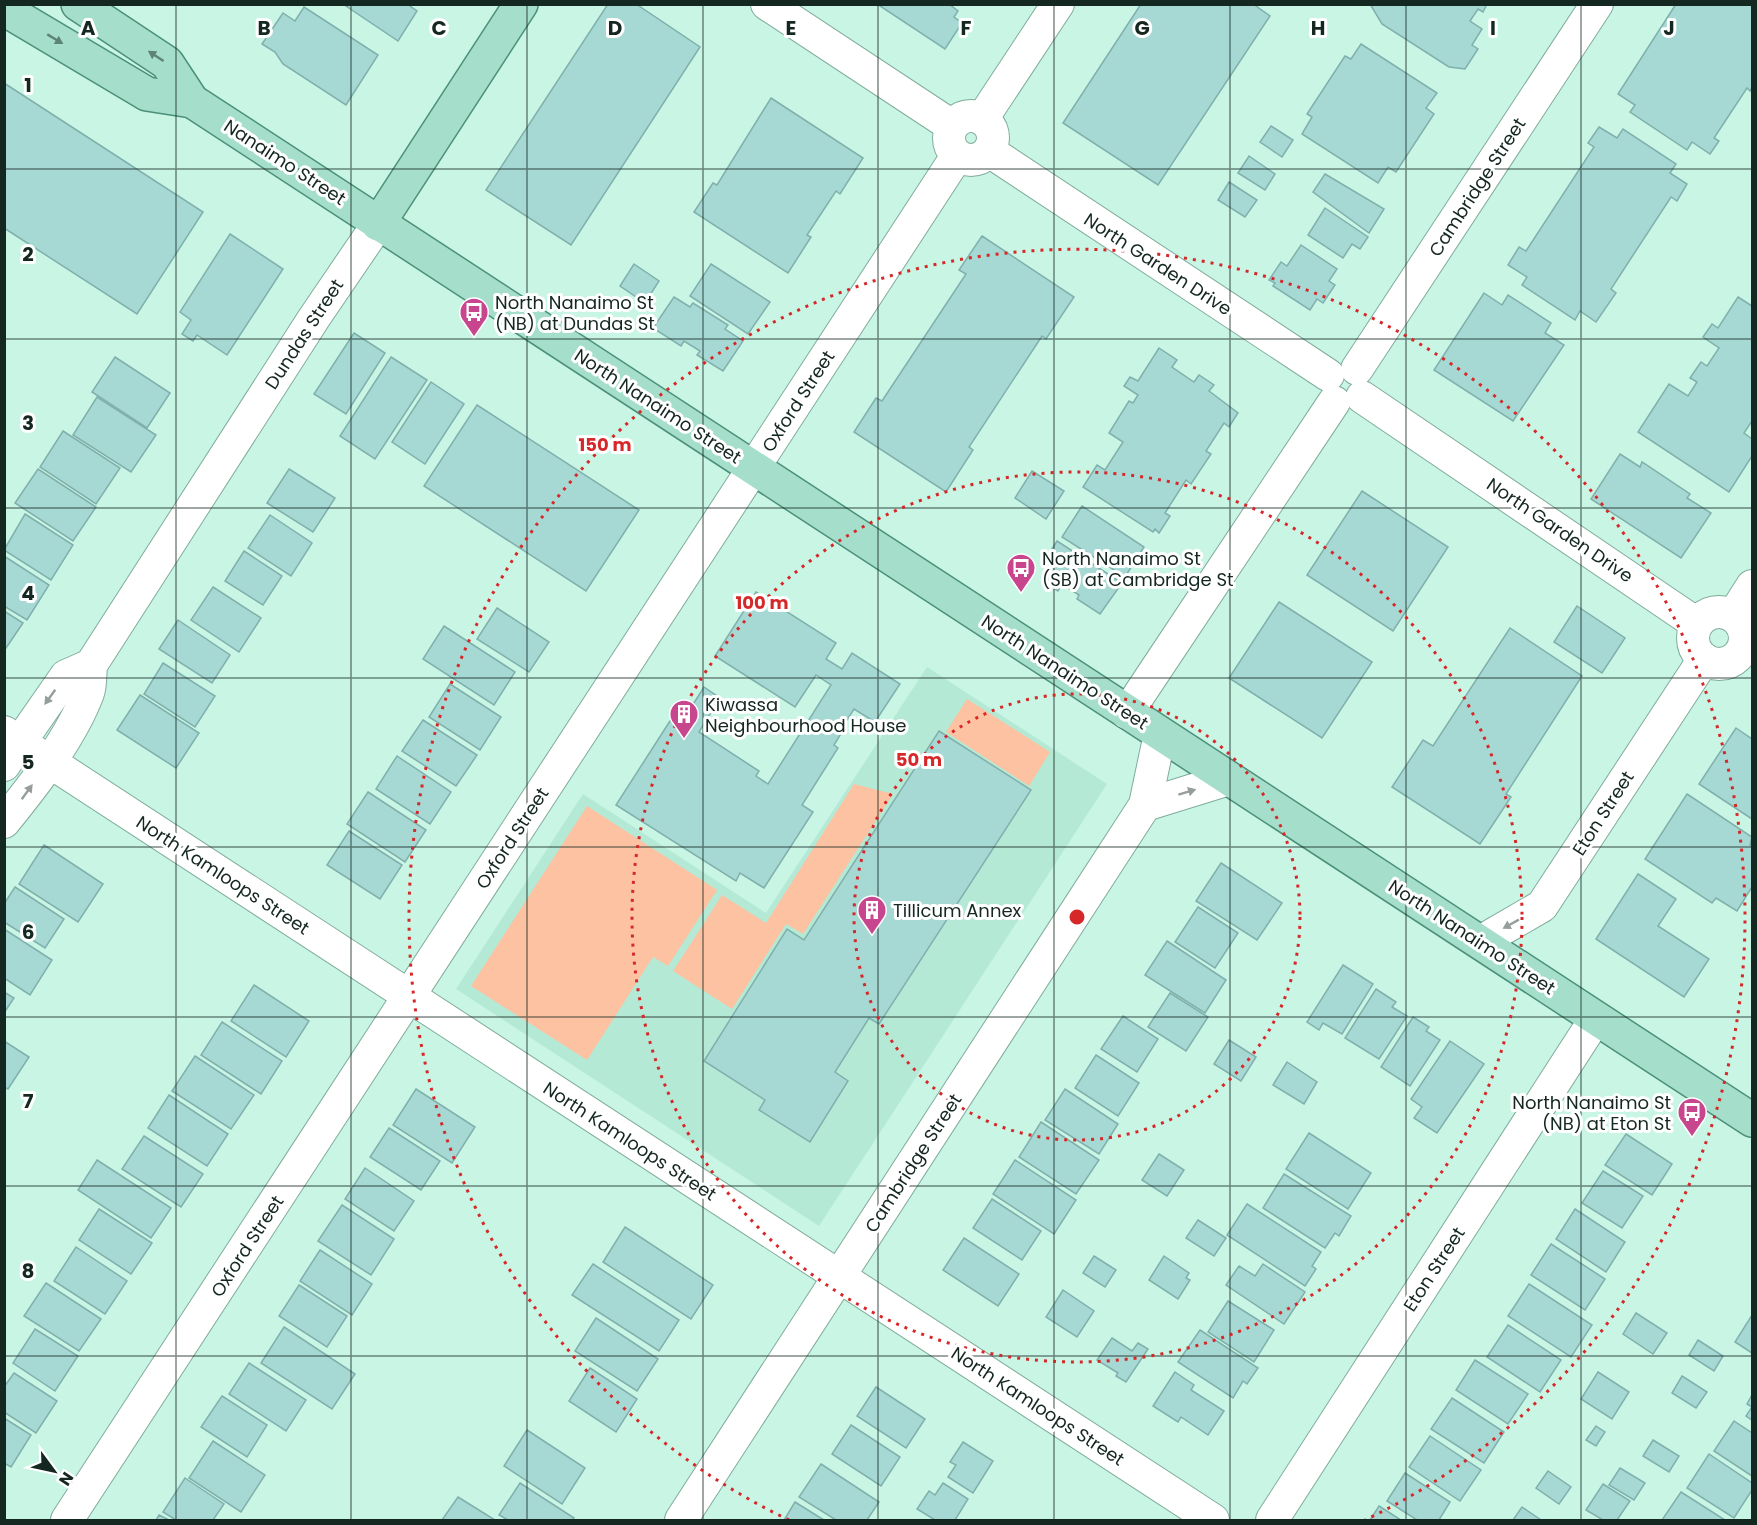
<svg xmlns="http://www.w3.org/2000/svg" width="1757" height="1525" font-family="Poppins,sans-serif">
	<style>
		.built { fill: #b4e9d5 }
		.green { fill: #fdc2a1 }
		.building { fill: #a6d8d4; stroke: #80b0ac; stroke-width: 1.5 }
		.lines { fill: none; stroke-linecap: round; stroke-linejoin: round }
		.minor-casing { stroke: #81ac9c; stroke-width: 34 }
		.major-casing { stroke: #4c907a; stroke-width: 36 }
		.minor { stroke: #fff; stroke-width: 32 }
		.major { stroke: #a5dfcc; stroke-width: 33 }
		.oneway { fill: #5d8376 }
		.oneway2 { fill: #969e9b }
		.grid { fill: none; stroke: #152721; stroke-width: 1.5; stroke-opacity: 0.55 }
		.ring { fill: none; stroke: #d62828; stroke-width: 3; stroke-dasharray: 3 6 }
		.labels { text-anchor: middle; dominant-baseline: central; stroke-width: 6; stroke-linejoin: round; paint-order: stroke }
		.street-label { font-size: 18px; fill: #152721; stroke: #fff }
		.poi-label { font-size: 18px; fill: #152721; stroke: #fff; text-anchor: start }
		.grid-label { font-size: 20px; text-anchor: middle; font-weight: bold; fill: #152721; stroke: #fff; stroke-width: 6; stroke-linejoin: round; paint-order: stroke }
		.centre { fill: #d62828; stroke: #fff; stroke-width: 3 }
		.ring-label { font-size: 18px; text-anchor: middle; font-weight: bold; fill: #d62828; stroke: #fff; stroke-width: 6; stroke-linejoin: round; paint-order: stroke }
	</style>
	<rect width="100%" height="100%" fill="#c8f5e4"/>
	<!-- built -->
	<polygon class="built" points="927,667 1107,784 819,1226 456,989 583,794 766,913"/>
	<!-- green -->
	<g class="green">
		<polygon points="967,699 1050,752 1029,786 946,732"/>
		<polygon points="854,784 893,794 803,934 786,924 732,1009 673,971 722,895 766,923"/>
		<polygon points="587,806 717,890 668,966 653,957 587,1060 471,986"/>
	</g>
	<!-- building -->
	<g class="building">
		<polygon points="343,4 407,4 417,11 398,41"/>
		<polygon points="608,4 636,4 700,47 571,245 486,190"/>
		<polygon points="877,4 949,4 958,11 954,17 962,23 945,49"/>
		<polygon points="1141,4 1253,4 1270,16 1158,185 1063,123"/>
		<polygon points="1370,4 1487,4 1483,12 1478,9 1470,21 1482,29 1472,45 1478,49 1465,69 1449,67 1382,24"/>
		<polygon points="1676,4 1752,4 1752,87 1750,91 1747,88 1714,138 1719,141 1710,154 1692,142 1687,150 1630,112 1635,105 1618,94"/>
		<polygon points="304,7 378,55 346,105 283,64 275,52 262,44 283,13 295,21"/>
		<polygon points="1361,44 1437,93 1426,108 1434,114 1396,172 1388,167 1378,183 1302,134 1312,117 1307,114 1345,56 1351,59"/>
		<polygon points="4,83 203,212 137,314 4,228"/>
		<polygon points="771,98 863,158 840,194 836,191 807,235 811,237 788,273 694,212 713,183 717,185"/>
		<polygon points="1271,126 1293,140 1282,157 1260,142"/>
		<polygon points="1599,127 1617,138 1623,129 1676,164 1670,173 1687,184 1677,201 1671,197 1611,289 1616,293 1596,322 1580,311 1575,320 1522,285 1527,277 1508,265 1519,247 1526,251 1594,147 1588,143"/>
		<polygon points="1249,156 1275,174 1265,190 1238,173"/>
		<polygon points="1325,174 1384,209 1369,233 1313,192"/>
		<polygon points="1229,182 1257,200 1245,217 1218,200"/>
		<polygon points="1325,208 1368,237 1360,249 1352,244 1343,258 1308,235"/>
		<polygon points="230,234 283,269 227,355 197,335 193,341 182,334 191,320 180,312"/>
		<polygon points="982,236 1074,297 1046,339 1042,336 969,447 973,450 946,492 854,432 876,398 882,401 966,274 959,270"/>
		<polygon points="1301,245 1337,269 1329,281 1335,285 1323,303 1317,299 1310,310 1273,286 1275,283 1269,280 1281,262 1287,266"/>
		<polygon points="634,264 659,281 645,303 620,286"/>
		<polygon points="711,264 770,302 748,334 690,296"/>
		<polygon points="1484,293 1502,305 1508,295 1551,323 1545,333 1564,345 1513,421 1434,370"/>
		<polygon points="674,297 690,307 693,303 728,325 725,329 743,341 723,371 697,355 700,351 684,341 681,346 653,328"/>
		<polygon points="1738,297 1752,306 1752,421 1744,433 1752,439 1752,456 1729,492 1638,432 1669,384 1688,396 1697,382 1690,378 1701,362 1707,366 1719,348 1703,337 1712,324 1718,328"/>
		<polygon points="354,333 385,353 346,414 314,394"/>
		<polygon points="1159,348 1177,360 1172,367 1194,382 1199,375 1214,385 1209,391 1238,413 1229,427 1224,423 1206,451 1211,454 1191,484 1186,480 1165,513 1170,516 1159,533 1155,529 1153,532 1083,487 1097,465 1105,470 1123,442 1109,433 1129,401 1133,403 1138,395 1124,386 1130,377 1138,381"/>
		<polygon points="115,357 170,393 147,428 92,392"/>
		<polygon points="391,357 427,380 375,459 340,436"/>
		<polygon points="431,382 464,404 425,464 392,442"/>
		<polygon points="97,397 156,435 131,472 73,435"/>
		<polygon points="477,405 639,510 586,591 424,486"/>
		<polygon points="63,431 120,468 96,504 40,467"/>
		<polygon points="1620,454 1640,467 1642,462 1690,494 1687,498 1711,513 1681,558 1591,499"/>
		<polygon points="38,469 96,507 73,541 15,503"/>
		<polygon points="289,469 335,498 313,532 267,503"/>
		<polygon points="1032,471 1064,491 1046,519 1015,498"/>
		<polygon points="1362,491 1448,547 1393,631 1307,575"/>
		<polygon points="1082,506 1144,547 1125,577 1062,537"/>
		<polygon points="25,514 73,545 51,580 4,550"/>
		<polygon points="270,515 312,543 291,576 248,548"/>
		<polygon points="1057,541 1122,583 1100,614 1077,599 1079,595 1062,584 1058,591 1045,583 1053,571 1042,564"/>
		<polygon points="244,551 282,576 263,605 225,581"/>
		<polygon points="4,556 49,585 27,620 4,606"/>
		<polygon points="213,587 261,618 239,652 191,620"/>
		<polygon points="756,592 836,643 826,659 842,669 852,653 900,684 875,722 854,709 847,720 843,717 836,728 842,732 834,745 838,748 802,805 813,812 764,888 740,873 736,881 616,805 670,721 685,717 704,687 720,698 699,732 759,771 756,776 768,784 831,685 816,675 795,707 715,656"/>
		<polygon points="1279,602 1372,662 1322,738 1229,678"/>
		<polygon points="1577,606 1625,638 1602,673 1554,642"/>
		<polygon points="497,608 549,642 529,672 477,639"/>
		<polygon points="4,611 23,623 4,651"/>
		<polygon points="178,620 230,655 212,683 159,649"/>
		<polygon points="444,626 515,672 494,705 423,659"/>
		<polygon points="1510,628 1582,676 1506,794 1511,797 1480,844 1392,787 1423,740 1433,746"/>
		<polygon points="163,663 215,696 195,727 144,694"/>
		<polygon points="450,684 501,717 480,750 429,717"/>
		<polygon points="140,695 199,733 176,768 117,730"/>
		<polygon points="423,720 477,755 456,786 402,751"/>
		<polygon points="1736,728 1752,739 1752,819 1699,784"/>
		<polygon points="939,731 1031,790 879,1024 869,1018 835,1072 848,1081 810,1142 759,1110 765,1100 704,1061 787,929 804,940"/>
		<polygon points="397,756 451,792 430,824 376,789"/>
		<polygon points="368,792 426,830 405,862 347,824"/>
		<polygon points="1687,794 1752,837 1750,845 1752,847 1752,887 1737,911 1716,898 1712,903 1645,859"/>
		<polygon points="349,831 402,865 380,899 327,865"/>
		<polygon points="44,845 103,884 78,922 19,884"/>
		<polygon points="1221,863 1282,903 1257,940 1196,901"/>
		<polygon points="1638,874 1676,899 1658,926 1709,959 1684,997 1596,939"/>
		<polygon points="15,887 64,919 45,948 4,922 4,904"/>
		<polygon points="1198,907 1238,933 1215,968 1175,942"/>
		<polygon points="4,929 52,960 30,995 4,978"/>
		<polygon points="1167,941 1226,980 1205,1013 1145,975"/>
		<polygon points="1343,965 1373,984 1342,1034 1323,1023 1319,1030 1307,1022"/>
		<polygon points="254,985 309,1021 286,1057 231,1021"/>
		<polygon points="1376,989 1396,1002 1392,1007 1407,1016 1379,1059 1345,1038"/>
		<polygon points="4,992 14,998 4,1013"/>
		<polygon points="1170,993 1208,1017 1186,1051 1148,1027"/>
		<polygon points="1123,1016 1158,1039 1137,1072 1101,1049"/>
		<polygon points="1413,1017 1429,1027 1426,1031 1440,1040 1410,1086 1381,1067"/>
		<polygon points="222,1022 282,1061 261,1094 201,1055"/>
		<polygon points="1229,1040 1256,1057 1241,1081 1214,1064"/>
		<polygon points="4,1041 29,1057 8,1089 4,1087"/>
		<polygon points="1450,1041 1484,1064 1437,1133 1414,1118 1422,1107 1411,1099"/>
		<polygon points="1096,1055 1139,1083 1118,1116 1075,1088"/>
		<polygon points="195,1056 254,1095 231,1129 172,1091"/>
		<polygon points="1287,1062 1317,1082 1304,1104 1273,1085"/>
		<polygon points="416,1089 475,1127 452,1163 393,1125"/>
		<polygon points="1065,1089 1118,1124 1099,1154 1045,1120"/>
		<polygon points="169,1095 228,1134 207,1166 148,1128"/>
		<polygon points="1041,1122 1099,1160 1076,1194 1019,1157"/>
		<polygon points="389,1128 440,1161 421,1190 370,1157"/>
		<polygon points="1309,1133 1371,1173 1348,1209 1286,1169"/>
		<polygon points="1626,1134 1672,1164 1652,1195 1605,1165"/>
		<polygon points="144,1136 203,1174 181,1207 122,1169"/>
		<polygon points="1159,1154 1184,1170 1167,1196 1142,1180"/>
		<polygon points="97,1160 171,1208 151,1238 78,1190"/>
		<polygon points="1015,1160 1076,1200 1054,1234 993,1194"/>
		<polygon points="365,1168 414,1201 394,1231 345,1199"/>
		<polygon points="1603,1171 1643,1196 1622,1228 1582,1203"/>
		<polygon points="1284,1174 1351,1216 1339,1236 1335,1233 1325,1248 1263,1208"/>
		<polygon points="992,1199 1041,1231 1022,1260 973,1228"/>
		<polygon points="1247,1204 1321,1252 1312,1266 1316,1269 1305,1286 1227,1235"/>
		<polygon points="342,1205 394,1239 371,1275 318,1241"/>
		<polygon points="99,1209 152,1243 131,1274 79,1240"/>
		<polygon points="1575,1209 1625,1242 1606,1272 1556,1239"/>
		<polygon points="1198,1220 1226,1238 1214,1256 1186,1238"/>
		<polygon points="625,1227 713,1285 691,1319 603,1262"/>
		<polygon points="964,1238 1019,1274 998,1306 943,1270"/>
		<polygon points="1551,1244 1605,1279 1585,1310 1531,1275"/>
		<polygon points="76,1247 127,1281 105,1314 54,1281"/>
		<polygon points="320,1250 372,1284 352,1315 300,1281"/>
		<polygon points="1094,1256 1116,1270 1105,1287 1083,1273"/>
		<polygon points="1164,1256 1189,1273 1186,1278 1190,1280 1178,1299 1149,1280"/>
		<polygon points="593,1264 679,1320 659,1351 572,1295"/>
		<polygon points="1263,1264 1305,1292 1284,1324 1226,1285 1239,1266 1255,1276"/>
		<polygon points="46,1283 101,1319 79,1351 24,1316"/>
		<polygon points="1529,1284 1592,1325 1571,1357 1508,1316"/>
		<polygon points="299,1285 347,1316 327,1347 279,1316"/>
		<polygon points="1063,1290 1094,1311 1077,1337 1046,1317"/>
		<polygon points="1228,1301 1274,1330 1254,1362 1208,1332"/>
		<polygon points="1636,1313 1667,1333 1653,1354 1623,1334"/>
		<polygon points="1752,1315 1752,1353 1735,1342"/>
		<polygon points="596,1318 658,1359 637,1391 575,1351"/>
		<polygon points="1508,1325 1561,1360 1540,1392 1487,1357"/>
		<polygon points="284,1327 355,1374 332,1409 261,1363"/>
		<polygon points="35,1329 78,1356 55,1391 13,1363"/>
		<polygon points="1200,1330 1258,1368 1247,1384 1243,1381 1233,1398 1178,1362"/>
		<polygon points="1112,1338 1132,1351 1138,1343 1148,1349 1126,1382 1116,1376 1118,1373 1097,1360"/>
		<polygon points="1698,1340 1723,1356 1714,1371 1689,1355"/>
		<polygon points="1475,1360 1528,1394 1508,1424 1456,1390"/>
		<polygon points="249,1363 306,1400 286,1431 229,1394"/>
		<polygon points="590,1368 637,1399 616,1432 569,1401"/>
		<polygon points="1175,1372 1194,1385 1191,1390 1224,1411 1208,1435 1181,1417 1178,1422 1153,1406"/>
		<polygon points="1598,1372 1629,1392 1612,1419 1581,1399"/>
		<polygon points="14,1373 57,1401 36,1433 4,1412 4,1387"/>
		<polygon points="1682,1376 1707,1392 1696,1408 1672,1393"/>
		<polygon points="876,1387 925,1419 906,1448 857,1416"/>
		<polygon points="1752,1395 1752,1420 1746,1416 1752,1407 1747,1404"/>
		<polygon points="222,1396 267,1425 247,1457 201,1427"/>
		<polygon points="1452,1398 1504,1432 1484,1463 1431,1429"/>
		<polygon points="4,1418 31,1435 11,1467 4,1463"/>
		<polygon points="1734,1421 1752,1433 1752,1476 1714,1451"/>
		<polygon points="851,1425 900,1457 881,1486 832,1454"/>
		<polygon points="1596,1426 1605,1432 1596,1446 1586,1440"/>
		<polygon points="527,1430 585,1468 562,1504 504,1466"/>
		<polygon points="1430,1436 1481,1470 1460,1501 1409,1467"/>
		<polygon points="1653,1440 1679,1456 1669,1472 1643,1456"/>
		<polygon points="213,1441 265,1475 241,1512 189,1478"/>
		<polygon points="963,1442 993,1461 973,1493 948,1477 956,1465 950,1462"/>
		<polygon points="1709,1454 1752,1483 1752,1490 1734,1518 1687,1488"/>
		<polygon points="821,1464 879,1502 867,1520 836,1520 799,1497"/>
		<polygon points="1620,1468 1645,1483 1634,1500 1609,1485"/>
		<polygon points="1548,1471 1571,1487 1559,1504 1536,1488"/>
		<polygon points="1405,1473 1450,1502 1439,1520 1417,1520 1387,1501"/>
		<polygon points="185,1478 224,1504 213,1520 176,1520 163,1512"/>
		<polygon points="520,1483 574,1518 572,1520 508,1520 499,1515"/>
		<polygon points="943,1483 968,1499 955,1520 935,1520 917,1509 929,1491 935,1495"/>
		<polygon points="1603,1484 1630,1501 1617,1520 1603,1520 1586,1510"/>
		<polygon points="1681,1492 1725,1520 1662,1520"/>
		<polygon points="458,1497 495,1520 442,1520"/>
		<polygon points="795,1502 824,1520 784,1520"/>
		<polygon points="1379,1506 1401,1520 1370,1520"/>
		<polygon points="1522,1507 1541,1520 1513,1520"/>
		<polygon points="159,1515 169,1520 156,1520"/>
	</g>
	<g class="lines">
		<!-- minor casing -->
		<g class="minor-casing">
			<g id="minor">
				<polyline points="767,4 952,126"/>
				<circle cx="971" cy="138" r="22"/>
				<polyline points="982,119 1058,4"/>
				<polyline points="989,151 1328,375"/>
				<polyline points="1357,369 1597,4"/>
				<polyline points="1362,397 1697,624"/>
				<circle cx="1719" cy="638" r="26"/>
				<polyline points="1733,616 1752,586"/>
				<polyline points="1127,713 1334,402"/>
				<polyline points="4,732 1213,1520"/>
				<polyline points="4,765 66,676 91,665"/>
				<polyline points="1145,805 1229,779"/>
				<path d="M4,822C34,785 71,738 88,693C91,685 90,674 91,665L314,318L378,224"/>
				<polyline points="1480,942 1542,906 1704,659"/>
				<polyline points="67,1520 957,156"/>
				<polyline points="681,1520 1145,805 1160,734"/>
				<polyline points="1272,1520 1596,1018"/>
			</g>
		</g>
		<!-- major casing -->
		<g class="major-casing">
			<g id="major">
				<polyline points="78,4 167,63 192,101 1752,1120"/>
				<polyline points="4,9 147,94 192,101"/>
				<polyline points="378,224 521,4"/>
			</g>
		</g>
		<!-- minor -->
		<use href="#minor" class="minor"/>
		<!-- major -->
		<use href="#major" class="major"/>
	</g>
	<!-- one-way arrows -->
	<defs><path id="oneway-solid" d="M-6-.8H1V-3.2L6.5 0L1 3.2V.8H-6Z" transform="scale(1.5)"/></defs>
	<g class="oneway">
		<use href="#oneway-solid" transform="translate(55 39) rotate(31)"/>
		<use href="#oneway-solid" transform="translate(156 56) rotate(-147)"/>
	</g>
	<g class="oneway2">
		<use href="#oneway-solid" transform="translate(50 697) rotate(126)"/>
		<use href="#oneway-solid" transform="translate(27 792) rotate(-54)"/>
		<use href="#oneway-solid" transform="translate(1187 792) rotate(-17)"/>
		<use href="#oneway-solid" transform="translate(1511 924) rotate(151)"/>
	</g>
	<!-- grid -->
	<path class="grid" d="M176,4V1520M351,4V1520M527,4V1520M703,4V1520M878,4V1520M1054,4V1520M1230,4V1520M1406,4V1520M1581,4V1520M4,169H1752M4,339H1752M4,508H1752M4,678H1752M4,847H1752M4,1017H1752M4,1186H1752M4,1356H1752"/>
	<!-- distance rings -->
	<g class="ring">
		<circle cx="1077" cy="917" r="223"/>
		<circle cx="1077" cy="917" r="445"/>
		<path d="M789 1520A668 668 0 1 1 1365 1520"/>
	</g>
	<!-- icons -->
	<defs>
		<g id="bus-pin" transform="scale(1.5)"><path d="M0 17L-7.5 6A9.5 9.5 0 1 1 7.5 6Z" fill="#c8468d" stroke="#fff"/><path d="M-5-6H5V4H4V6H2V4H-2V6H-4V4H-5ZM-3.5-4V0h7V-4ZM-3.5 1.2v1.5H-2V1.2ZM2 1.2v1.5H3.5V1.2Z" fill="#fff"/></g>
		<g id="building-pin" transform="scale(1.5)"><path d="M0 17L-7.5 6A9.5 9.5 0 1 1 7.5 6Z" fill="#c8468d" stroke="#fff"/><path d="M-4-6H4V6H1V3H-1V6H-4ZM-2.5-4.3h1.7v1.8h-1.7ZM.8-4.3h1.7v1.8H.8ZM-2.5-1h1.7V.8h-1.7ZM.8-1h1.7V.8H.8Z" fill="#fff"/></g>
	</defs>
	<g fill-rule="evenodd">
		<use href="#bus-pin" x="474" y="312"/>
		<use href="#bus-pin" x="1021" y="568"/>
		<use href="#building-pin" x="684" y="714"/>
		<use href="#building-pin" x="872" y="910"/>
		<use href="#bus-pin" x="1692" y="1112"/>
	</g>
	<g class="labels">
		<!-- street labels -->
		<g class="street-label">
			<text transform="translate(285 162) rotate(33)">Nanaimo Street</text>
			<text transform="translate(1477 187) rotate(-57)">Cambridge Street</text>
			<text transform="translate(1158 264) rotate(33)">North Garden Drive</text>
			<text transform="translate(304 334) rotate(-57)">Dundas Street</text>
			<text transform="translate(798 401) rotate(-57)">Oxford Street</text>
			<text transform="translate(658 406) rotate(33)">North Nanaimo Street</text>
			<text transform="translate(1560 530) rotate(34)">North Garden Drive</text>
			<text transform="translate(1065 672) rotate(33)">North Nanaimo Street</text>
			<text transform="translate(1603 813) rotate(-57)">Eton Street</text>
			<text transform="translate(512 838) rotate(-57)">Oxford Street</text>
			<text transform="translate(223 875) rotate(33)">North Kamloops Street</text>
			<text transform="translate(1472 937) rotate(33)">North Nanaimo Street</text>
			<text transform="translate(630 1141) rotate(33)">North Kamloops Street</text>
			<text transform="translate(913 1163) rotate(-57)">Cambridge Street</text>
			<text transform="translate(247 1246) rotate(-57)">Oxford Street</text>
			<text transform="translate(1434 1269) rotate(-57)">Eton Street</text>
			<text transform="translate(1038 1406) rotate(33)">North Kamloops Street</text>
		</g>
		<!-- poi labels -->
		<g class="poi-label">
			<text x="495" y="302">North Nanaimo St<tspan x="495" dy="21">(NB) at Dundas St</tspan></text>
			<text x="1042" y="558">North Nanaimo St<tspan x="1042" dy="21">(SB) at Cambridge St</tspan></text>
			<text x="705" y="704">Kiwassa<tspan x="705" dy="21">Neighbourhood House</tspan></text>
			<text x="893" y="910">Tillicum Annex</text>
			<text x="1671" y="1102" text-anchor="end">North Nanaimo St<tspan x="1671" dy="21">(NB) at Eton St</tspan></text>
		</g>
	</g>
	<g class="grid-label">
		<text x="88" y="35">A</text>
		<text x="264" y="35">B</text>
		<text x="439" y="35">C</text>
		<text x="615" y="35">D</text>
		<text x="791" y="35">E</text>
		<text x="966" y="35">F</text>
		<text x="1142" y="35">G</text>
		<text x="1318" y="35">H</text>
		<text x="1493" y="35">I</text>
		<text x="1669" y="35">J</text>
		<text x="28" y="92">1</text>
		<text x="28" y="261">2</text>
		<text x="28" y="430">3</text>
		<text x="28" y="600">4</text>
		<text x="28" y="769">5</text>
		<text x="28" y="939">6</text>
		<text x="28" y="1108">7</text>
		<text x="28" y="1278">8</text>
	</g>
	<circle cx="1077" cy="917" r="9" class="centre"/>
	<g class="ring-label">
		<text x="605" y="451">150 m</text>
		<text x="762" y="609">100 m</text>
		<text x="919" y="766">50 m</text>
	</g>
	<!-- border -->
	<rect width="1757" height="1525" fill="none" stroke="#152721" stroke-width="12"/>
	<!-- north arrow -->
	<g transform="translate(54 1471) rotate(123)" stroke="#ffffff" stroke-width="4.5" paint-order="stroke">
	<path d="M0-4.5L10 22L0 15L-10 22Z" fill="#152721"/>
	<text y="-9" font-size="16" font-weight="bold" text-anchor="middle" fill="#152721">N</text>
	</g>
</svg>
